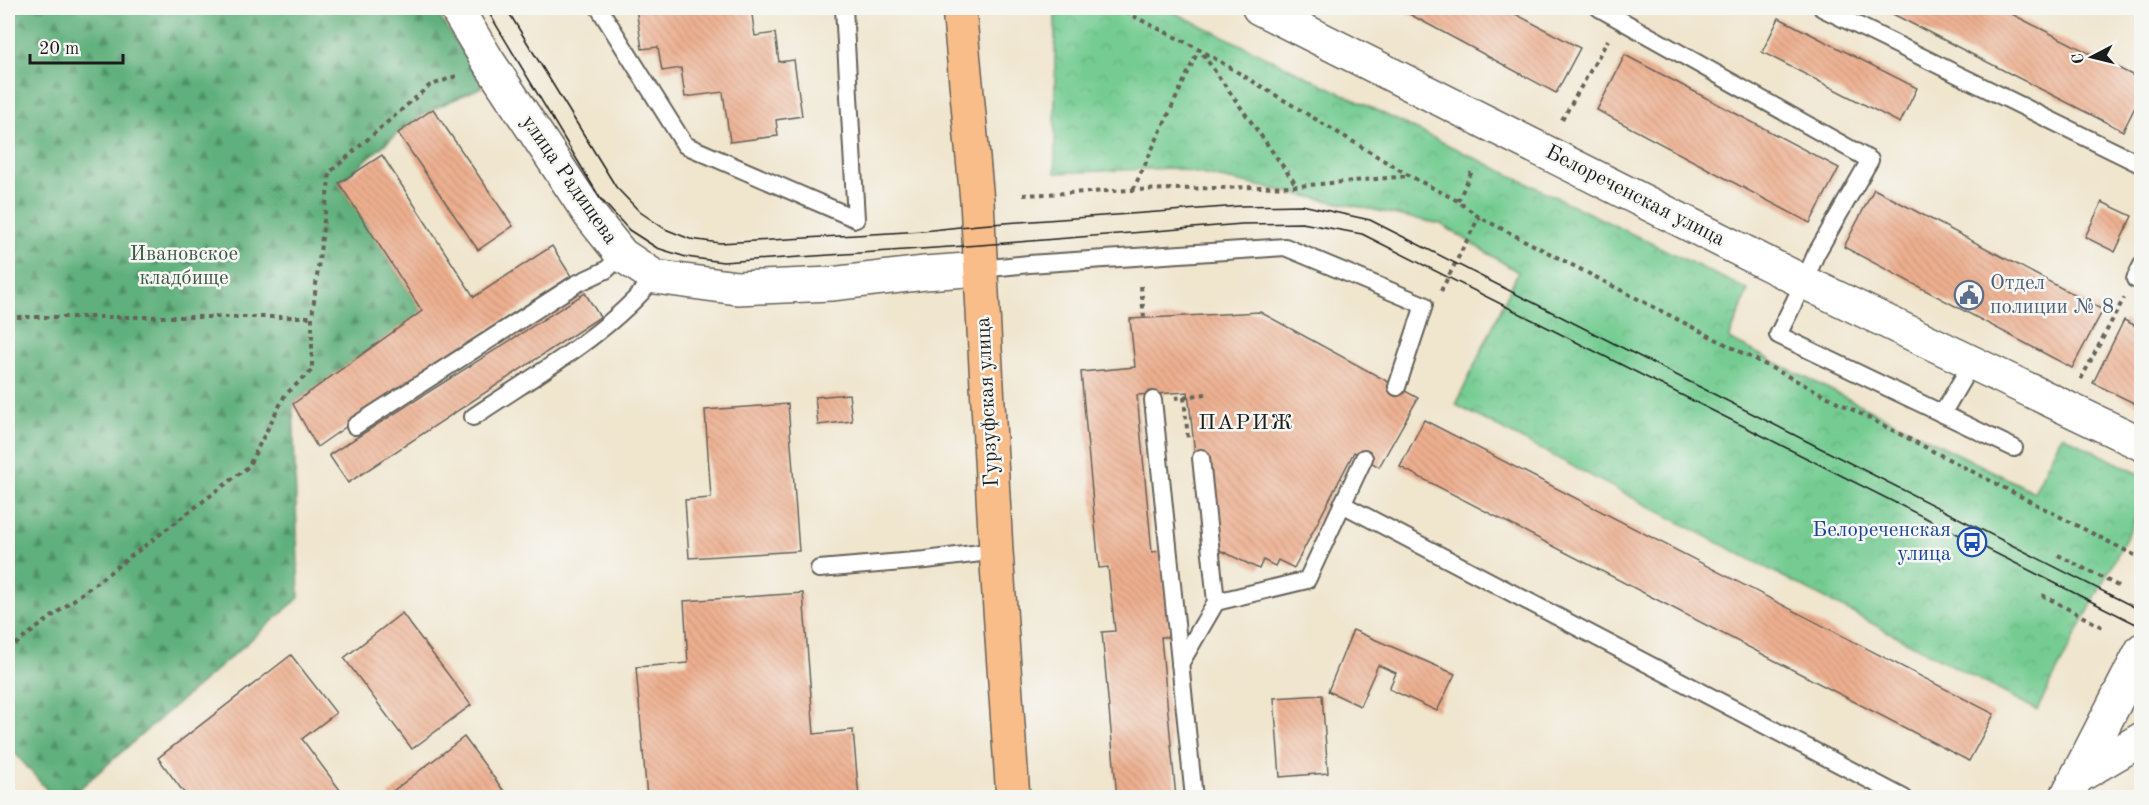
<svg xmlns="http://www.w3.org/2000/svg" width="2149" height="805" font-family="'Old Standard TT',serif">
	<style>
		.forest { fill: url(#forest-firs); stroke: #3e664c; stroke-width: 1.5 }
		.park { fill: url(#park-crowns); stroke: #487457; stroke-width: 1.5 }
		.building { fill: url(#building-back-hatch) }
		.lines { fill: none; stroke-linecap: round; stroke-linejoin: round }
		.service-casing { stroke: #66625a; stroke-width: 20 }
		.minor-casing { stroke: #66625a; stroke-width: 36 }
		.tertiary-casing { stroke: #66625a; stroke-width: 36 }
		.primary-casing { stroke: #66625a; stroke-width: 36 }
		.path { stroke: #66625a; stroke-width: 4; stroke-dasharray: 4.5 4.5; stroke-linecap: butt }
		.service { stroke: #fff; stroke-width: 16 }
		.minor { stroke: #fff; stroke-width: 33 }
		.tertiary { stroke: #fff; stroke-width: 33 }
		.primary { stroke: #f8bd89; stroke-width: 33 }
		.tram { stroke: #1c1c1c; stroke-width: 1.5 }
		.labels { text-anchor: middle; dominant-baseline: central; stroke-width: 5; stroke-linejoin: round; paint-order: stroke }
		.street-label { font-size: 21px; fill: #1c1c1c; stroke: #f6f6f2 }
		.park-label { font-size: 21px; fill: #3b5a45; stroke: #f6f6f2 }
		.service-label { font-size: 21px; fill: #4e5e75; stroke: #f6f6f2; text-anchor: start }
		.transit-label { font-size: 21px; fill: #164399; stroke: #f6f6f2; text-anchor: end }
		.neighbourhood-label { font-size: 22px; letter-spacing: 1.5px; fill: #1c1c1c; stroke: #f6f6f2 }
	</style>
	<defs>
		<pattern id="forest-firs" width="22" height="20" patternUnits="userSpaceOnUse" patternTransform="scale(1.5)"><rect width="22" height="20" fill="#5fb07c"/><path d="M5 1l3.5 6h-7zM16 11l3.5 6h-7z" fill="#4e8e65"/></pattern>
		<pattern id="park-crowns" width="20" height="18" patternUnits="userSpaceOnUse" patternTransform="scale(1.5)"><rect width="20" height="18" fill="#74cc92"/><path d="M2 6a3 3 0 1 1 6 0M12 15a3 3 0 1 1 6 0" fill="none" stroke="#64af7d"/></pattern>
		<pattern id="building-back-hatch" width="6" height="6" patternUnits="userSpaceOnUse" patternTransform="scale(1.5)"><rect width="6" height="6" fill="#edaf8f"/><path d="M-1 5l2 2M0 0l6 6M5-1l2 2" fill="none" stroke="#cb967b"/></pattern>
	</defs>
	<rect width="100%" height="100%" fill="#f6f6f2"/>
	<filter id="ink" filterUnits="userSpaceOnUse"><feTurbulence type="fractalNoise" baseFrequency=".0167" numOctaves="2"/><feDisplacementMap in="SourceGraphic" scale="12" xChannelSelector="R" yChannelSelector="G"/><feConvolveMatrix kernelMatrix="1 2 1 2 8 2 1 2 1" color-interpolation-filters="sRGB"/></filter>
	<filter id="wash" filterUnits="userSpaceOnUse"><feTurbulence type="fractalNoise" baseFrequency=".008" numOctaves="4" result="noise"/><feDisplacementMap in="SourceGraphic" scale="24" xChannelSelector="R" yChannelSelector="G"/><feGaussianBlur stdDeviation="1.35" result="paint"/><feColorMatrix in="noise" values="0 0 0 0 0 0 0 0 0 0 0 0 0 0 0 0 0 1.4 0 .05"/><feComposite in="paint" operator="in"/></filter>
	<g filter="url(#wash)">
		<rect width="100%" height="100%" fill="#f0e5cd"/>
		<!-- forest -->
		<polygon class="forest" points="8,8 434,8 474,70 482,87 433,109 398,133 339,183 422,311 293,404 299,598 70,797 53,797 8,745"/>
		<!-- park -->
		<polygon class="park" points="1057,8 1165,8 1748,290 1729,339 2034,492 2062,435 2141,475 2141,509 2037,710 1456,405 1518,272 1441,224 1172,168 1055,173 1055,10"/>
		<g id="blocks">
			<!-- building -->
			<g class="building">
				<polygon points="636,8 751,8 755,36 775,33 779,62 794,60 802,116 776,120 778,136 730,142 723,92 685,97 681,68 662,71 658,47 642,49"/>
				<polygon points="1398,8 1504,8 1580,48 1556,93"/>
				<polygon points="1881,8 2000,8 2142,80 2142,93 2123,131"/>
				<polygon points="1779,18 1917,88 1900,123 1762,52"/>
				<polygon points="1625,55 1839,168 1810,223 1597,110"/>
				<polygon points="433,109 513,226 478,250 398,133"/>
				<polygon points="382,155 474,297 552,246 571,276 450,354 317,447 293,404 422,311 339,183"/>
				<polygon points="1874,189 2103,310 2072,368 1844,247"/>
				<polygon points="2102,202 2132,216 2115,252 2085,237"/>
				<polygon points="585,293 600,317 348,483 329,455"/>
				<polygon points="1260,312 1418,398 1379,467 1354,452 1294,568 1278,560 1275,566 1263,560 1259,569 1205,543 1188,392 1137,395 1152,552 1162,551 1170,637 1161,637 1176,798 1117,798 1102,632 1115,631 1108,567 1099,568 1081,372 1135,367 1130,319"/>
				<polygon points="2124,320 2142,329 2142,407 2093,383"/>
				<polygon points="849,394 852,421 818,425 815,397"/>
				<polygon points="788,404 799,551 689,558 685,500 711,498 705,410"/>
				<polygon points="1424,420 1994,714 1969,761 1400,467"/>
				<polygon points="803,593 814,734 853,730 859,798 647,798 636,667 688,663 684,601"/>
				<polygon points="402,613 471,705 412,749 344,658"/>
				<polygon points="1353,630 1455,674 1437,711 1389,689 1396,673 1378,665 1360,706 1328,691"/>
				<polygon points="291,655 336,713 302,739 346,798 188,798 158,758"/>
				<polygon points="1322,695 1328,773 1280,777 1274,698"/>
				<polygon points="464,737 509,798 391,798 389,794"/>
			</g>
		</g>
	</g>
	<g filter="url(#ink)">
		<use href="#blocks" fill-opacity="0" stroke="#66625a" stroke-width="1.5"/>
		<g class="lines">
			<!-- service casing -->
			<g class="service-casing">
				<g id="service">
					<polyline points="599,8 685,145 856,219 844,8"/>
					<polyline points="1599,8 1870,160 1816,254 1804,282 1778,335 2014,448"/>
					<polyline points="1822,8 2142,165"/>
					<polyline points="981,269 1029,264 1285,247 1424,305 1397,387"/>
					<polyline points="2135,279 2142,265"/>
					<polyline points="1153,400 1194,798"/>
					<polyline points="1942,414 1972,363"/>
					<path d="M473,417C535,375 608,335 655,277"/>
					<polyline points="355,426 576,284 606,270 622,255"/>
					<polyline points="1342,504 1904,798"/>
					<polyline points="819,569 926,560 996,551"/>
					<polyline points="1216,602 1307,580 1364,458"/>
					<polyline points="1180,664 1216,602 1201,458"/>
				</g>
			</g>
			<!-- minor casing -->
			<g class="minor-casing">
				<g id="minor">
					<polyline points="456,8 488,61 590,215 622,255 655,277 737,288 831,284 925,273 981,269"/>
					<polyline points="1259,8 1804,282 2142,444"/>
				</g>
			</g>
			<!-- tertiary casing -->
			<g class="tertiary-casing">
				<g id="tertiary">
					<polyline points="2077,777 2142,739"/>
					<polyline points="2066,798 2142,650"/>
				</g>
			</g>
			<!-- primary casing -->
			<g class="primary-casing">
				<polyline id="primary" points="959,8 977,201 996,551 1013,798"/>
			</g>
			<!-- path -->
			<g class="path">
				<polyline points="1117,8 1199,49 1410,176 1458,201 1479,217 2142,559"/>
				<polyline points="1562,120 1608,40"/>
				<polyline points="1133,190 1199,49 1297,186"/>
				<polyline points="1023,195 1133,190 1298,186 1409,176"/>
				<polyline points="1458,201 1472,171"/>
				<polyline points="1141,286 1144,318"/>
				<polyline points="1441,291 1479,217"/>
				<polyline points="8,317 312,317"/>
				<polyline points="2081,379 2124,298"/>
				<polyline points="1184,397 1188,439"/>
				<polyline points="1175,398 1206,394"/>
				<polyline points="2058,555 2120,587"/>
				<polyline points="2042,595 2102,627"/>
				<polyline points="8,650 248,467 285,395 312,370 312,317 330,172 429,86 459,75"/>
			</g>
			<!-- service -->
			<use href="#service" class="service"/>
			<!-- minor -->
			<use href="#minor" class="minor"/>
			<!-- tertiary -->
			<use href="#tertiary" class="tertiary"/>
			<!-- primary -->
			<use href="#primary" class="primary"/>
			<!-- tram -->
			<g class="tram">
				<polyline points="486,8 600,198 629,230 657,248 686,257 723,262 980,245 1242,224 1302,223 1362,234 2142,627"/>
				<polyline points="506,8 616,187 640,212 665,229 690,239 720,243 923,231 978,225 1240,206 1302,205 1370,220 2142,611"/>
			</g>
		</g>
	</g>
	<!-- icons -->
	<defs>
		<g id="civic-ring" transform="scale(1.5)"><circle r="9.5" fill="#f6f6f2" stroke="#5c6f8a" stroke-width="1.5"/><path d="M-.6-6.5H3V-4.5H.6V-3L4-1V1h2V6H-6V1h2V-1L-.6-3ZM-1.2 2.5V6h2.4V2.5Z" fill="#5c6f8a"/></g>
		<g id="bus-ring" transform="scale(1.5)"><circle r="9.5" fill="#f6f6f2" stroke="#1a4fb4" stroke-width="1.5"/><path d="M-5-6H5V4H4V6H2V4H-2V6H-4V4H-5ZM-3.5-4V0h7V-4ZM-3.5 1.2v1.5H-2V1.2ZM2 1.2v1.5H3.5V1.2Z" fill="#1a4fb4"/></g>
	</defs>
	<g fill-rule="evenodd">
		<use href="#civic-ring" x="1969" y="295"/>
		<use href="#bus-ring" x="1972" y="542"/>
	</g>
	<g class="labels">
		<!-- street labels -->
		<g class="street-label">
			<text transform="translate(569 180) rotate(55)">улица Радищева</text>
			<text transform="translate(1635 196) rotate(27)">Белореченская улица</text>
			<text transform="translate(988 402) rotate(-93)">Гурзуфская улица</text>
		</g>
		<!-- park labels -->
		<g class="park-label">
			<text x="184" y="254">Ивановское<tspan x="184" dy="24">кладбище</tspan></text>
		</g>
		<!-- service labels -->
		<g class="service-label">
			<text x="1990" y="283">Отдел<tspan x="1990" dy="24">полиции № 8</tspan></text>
		</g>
		<!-- transit labels -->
		<g class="transit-label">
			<text x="1951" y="530">Белореченская<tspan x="1951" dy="24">улица</tspan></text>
		</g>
		<!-- neighbourhood labels -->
		<g class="neighbourhood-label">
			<text x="1246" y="423">ПАРИЖ</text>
		</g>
	</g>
	<!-- margin -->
	<rect width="2149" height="805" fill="none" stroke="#f6f6f2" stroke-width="30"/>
	<!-- north arrow -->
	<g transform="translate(2092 57) rotate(263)" stroke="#f6f6f2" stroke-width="4.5" paint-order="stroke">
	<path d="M0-4.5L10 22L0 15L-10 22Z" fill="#1c1c1c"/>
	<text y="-9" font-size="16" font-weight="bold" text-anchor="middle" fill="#1c1c1c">С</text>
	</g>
	<!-- scale -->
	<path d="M30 54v9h93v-9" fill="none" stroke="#1c1c1c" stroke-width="3"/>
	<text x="39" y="54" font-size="18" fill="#1c1c1c" stroke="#f6f6f2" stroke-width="4.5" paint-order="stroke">20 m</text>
</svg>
